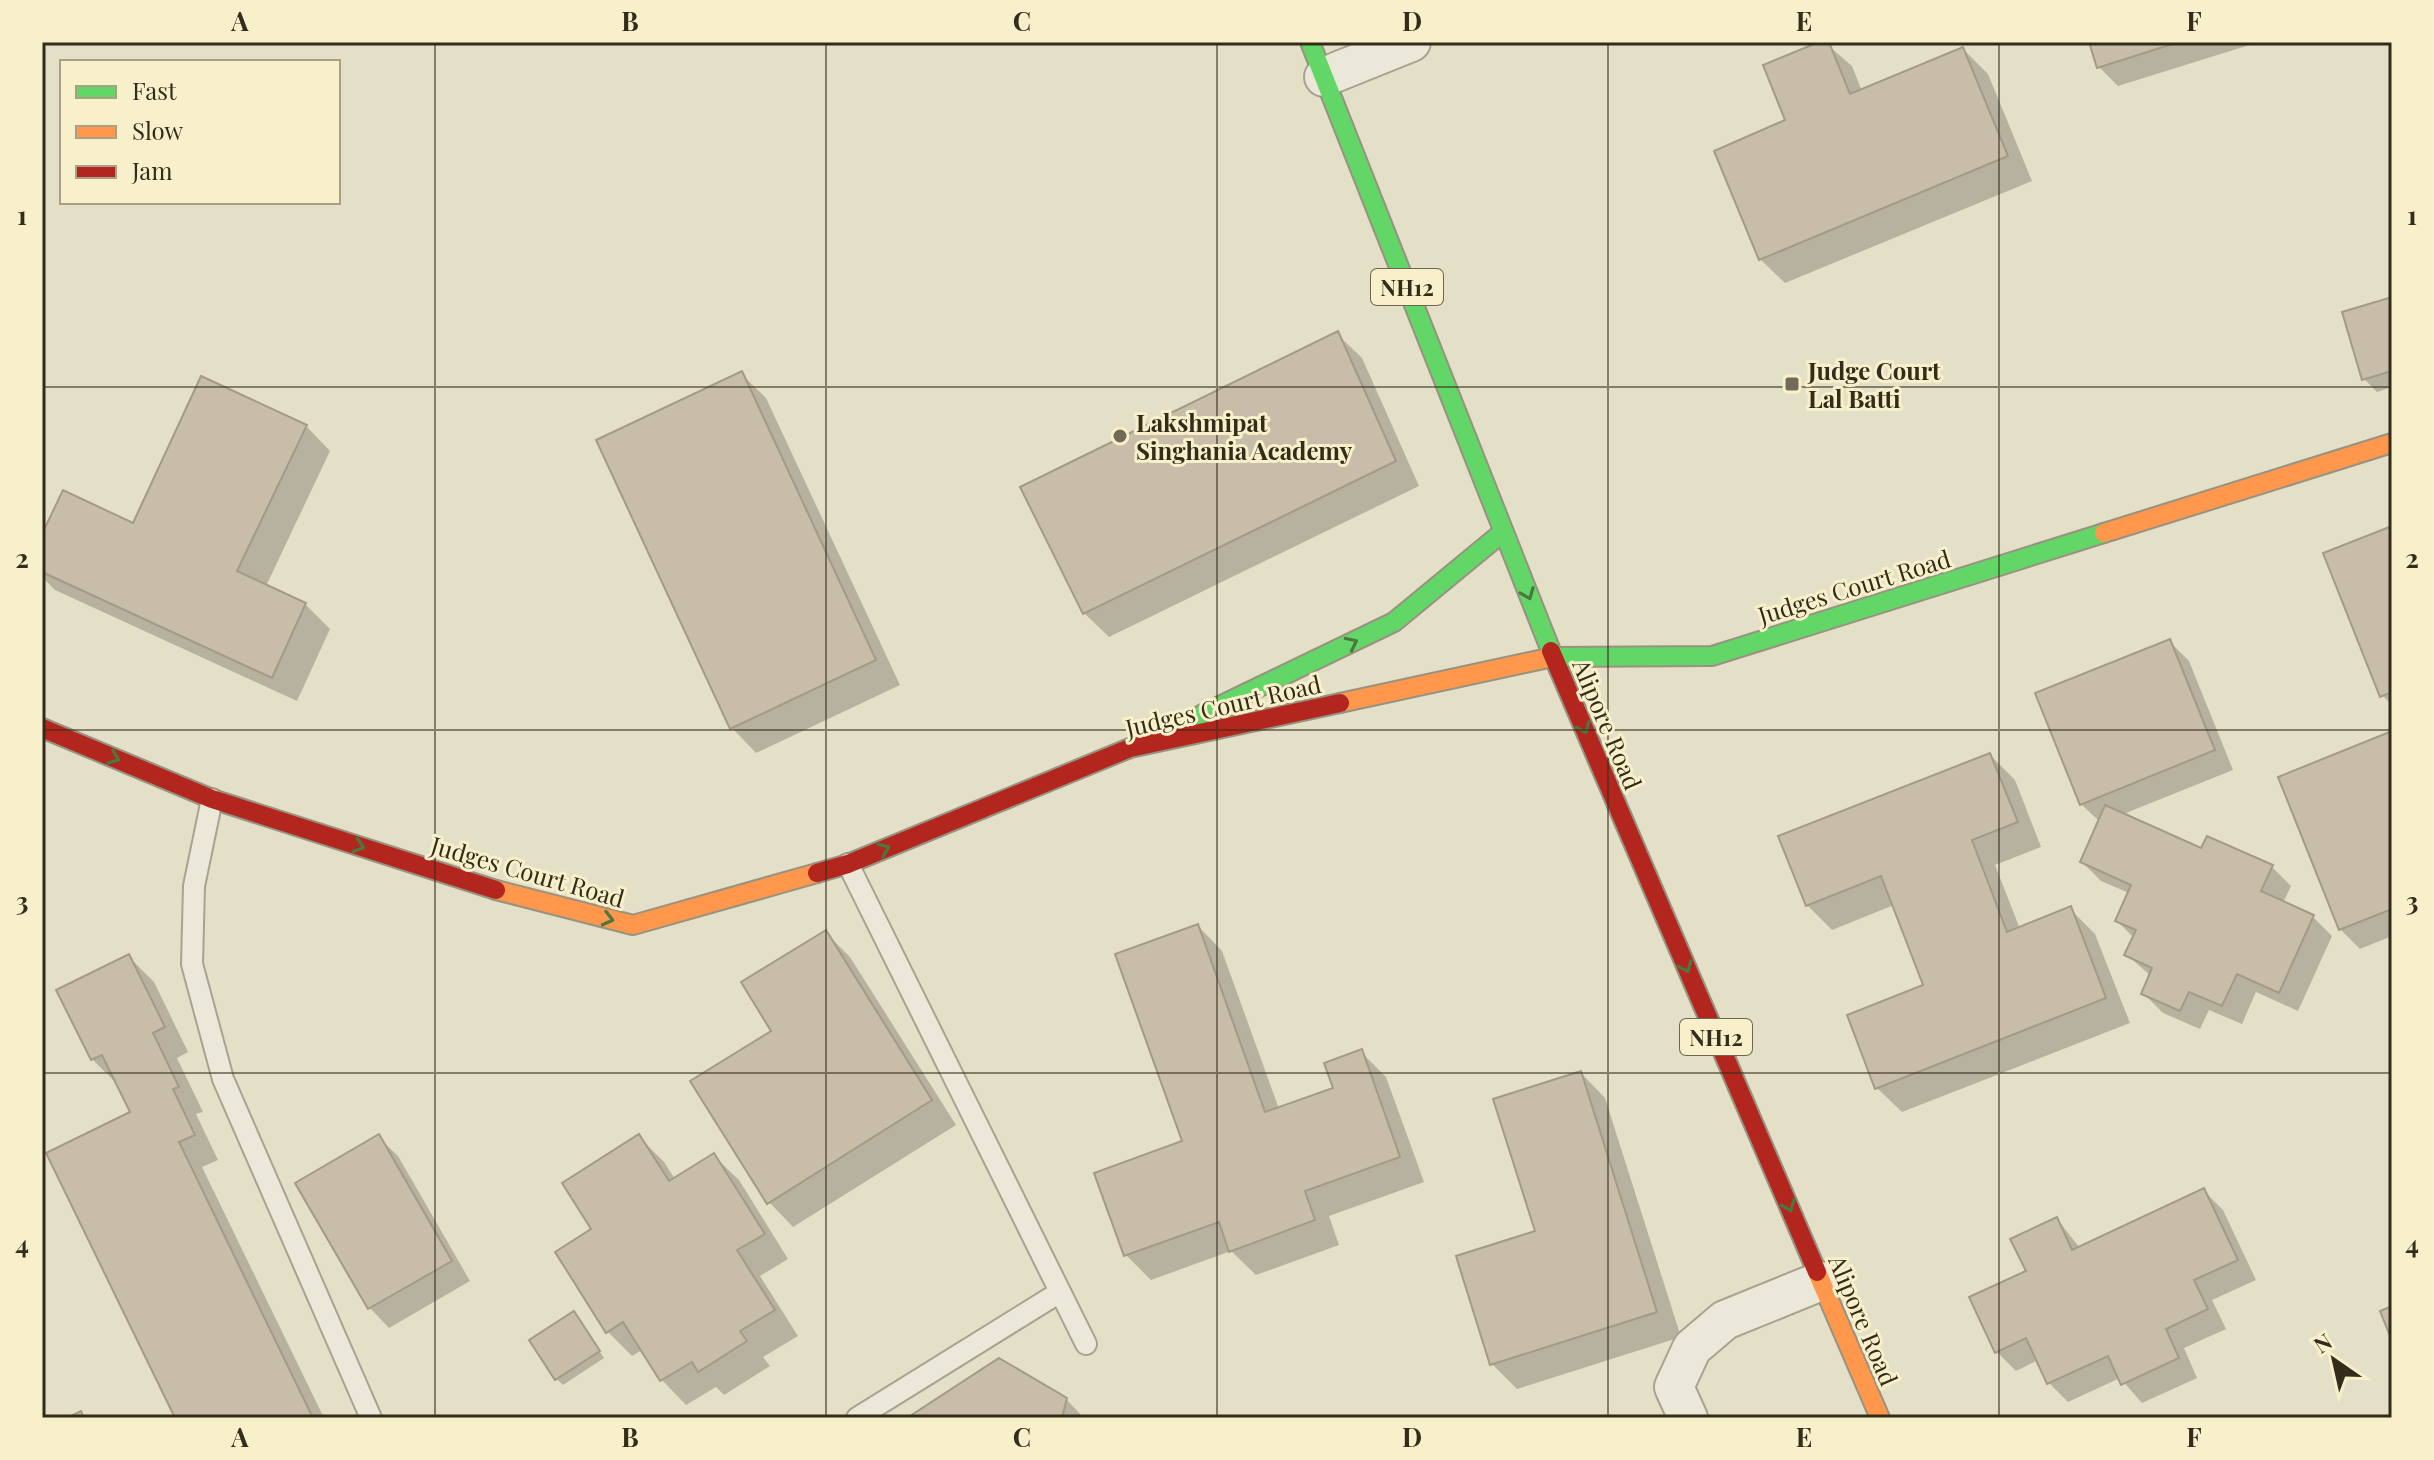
<svg xmlns="http://www.w3.org/2000/svg" width="2434" height="1460" font-family="'Playfair Display',serif">
	<style>
		.shadow { fill: #0003 }
		.building { fill: #c7bda8; stroke: #a39a87; stroke-width: 2 }
		.lines { fill: none; stroke-linecap: round; stroke-linejoin: round }
		.lane-casing { stroke: #a8a291; stroke-width: 24 }
		.street-casing { stroke: #a8a291; stroke-width: 42 }
		.fast-casing { stroke: #989281; stroke-width: 22 }
		.slow-casing { stroke: #989281; stroke-width: 22 }
		.jam-casing { stroke: #989281; stroke-width: 22 }
		.lane { stroke: #ebe8d9; stroke-width: 20 }
		.street { stroke: #ebe8d9; stroke-width: 38 }
		.fast { stroke: #63d668; stroke-width: 18 }
		.slow { stroke: #ff974d; stroke-width: 18 }
		.jam { stroke: #b3261e; stroke-width: 18 }
		.oneway { stroke: #4a783d }
		.grid { fill: none; stroke: #352b1a; stroke-width: 2; stroke-opacity: 0.55 }
		.poi-dot { fill: #726a57; stroke: #f7f0ca; stroke-width: 3 }
		.labels { text-anchor: middle; dominant-baseline: central; stroke-width: 6; stroke-linejoin: round; paint-order: stroke }
		.shield { fill: #f7f0ca; stroke: #6f664f; stroke-width: 2 }
		.shield-label { font-size: 22px; font-weight: bold; fill: #352b1a }
		.poi-label { font-size: 24px; font-weight: bold; fill: #352b1a; stroke: #f7f0ca; text-anchor: start }
		.street-label { font-size: 24px; fill: #352b1a; stroke: #f7f0ca }
		.neatline { fill: none; stroke: #352b1a; stroke-width: 3 }
		.grid-label { font-size: 26px; text-anchor: middle; font-weight: bold; fill: #352b1a }
	</style>
	<rect width="100%" height="100%" fill="#e4dfc7"/>
	<!-- shadow -->
	<g class="shadow">
		<polygon points="1824,42 1852,66 1862,91 1963,49 1988,74 2032,181 1785,283 1760,259 1788,121"/>
		<polygon points="2091,42 2259,42 2118,86 2099,67"/>
		<polygon points="2392,299 2392,387 2377,392 2364,379"/>
		<polygon points="1337,334 1362,358 1419,486 1109,637 1084,613"/>
		<polygon points="741,374 766,398 900,685 756,753 732,728"/>
		<polygon points="306,426 330,451 266,586 305,604 330,629 297,701 55,590 42,577 42,539 134,525"/>
		<polygon points="2392,528 2392,705 2382,695"/>
		<polygon points="2169,641 2189,661 2233,770 2121,815 2202,851 2272,867 2291,886 2283,903 2312,916 2332,936 2298,1011 2256,992 2242,1024 2209,1010 2200,1029 2163,1013 2143,993 2151,976 2127,955 2134,938 2117,921 2129,893 2101,881 2082,862 2100,822 2081,804"/>
		<polygon points="2392,733 2392,936 2360,949 2340,929"/>
		<polygon points="1990,755 2015,780 2041,847 1995,865 2020,929 2070,909 2095,934 2130,1023 1902,1112 1877,1088 1926,986 1894,905 1832,930 1807,905"/>
		<polygon points="1198,926 1222,951 1279,1109 1335,1089 1361,1052 1386,1077 1424,1182 1329,1216 1339,1245 1256,1275 1231,1251 1151,1280 1126,1255 1185,1142"/>
		<polygon points="825,932 850,957 956,1125 793,1227 769,1202 774,1031"/>
		<polygon points="129,957 154,982 188,1052 177,1058 203,1112 196,1114 218,1160 202,1167 324,1418 177,1418 133,1113 117,1084 92,1059"/>
		<polygon points="1581,1073 1605,1098 1681,1337 1517,1389 1492,1364 1537,1232"/>
		<polygon points="378,1137 398,1156 470,1281 389,1328 370,1308 297,1184"/>
		<polygon points="639,1137 664,1162 675,1179 714,1156 739,1180 788,1259 760,1276 798,1336 763,1357 770,1366 724,1395 716,1387 686,1405 662,1380 642,1350 632,1356 608,1332 594,1230"/>
		<polygon points="2204,1191 2223,1210 2256,1280 2212,1300 2226,1329 2184,1348 2197,1378 2142,1403 2120,1378 2068,1402 2048,1382 2038,1360 2016,1371 1997,1352 2028,1272 2057,1219 2080,1248"/>
		<polygon points="574,1314 604,1358 563,1385 557,1379"/>
		<polygon points="1066,1399 1084,1418 911,1418"/>
	</g>
	<!-- building -->
	<g class="building">
		<polygon points="1819,42 1829,42 1850,94 1963,47 2008,156 1759,260 1714,151 1785,120 1763,65"/>
		<polygon points="2089,42 2179,42 2097,68"/>
		<polygon points="2392,297 2392,371 2362,380 2342,312"/>
		<polygon points="1338,331 1396,461 1083,614 1020,487"/>
		<polygon points="742,371 876,660 730,729 596,440"/>
		<polygon points="201,376 307,425 237,571 306,603 272,678 42,572 42,534 63,490 133,523"/>
		<polygon points="2392,526 2392,692 2380,697 2323,553"/>
		<polygon points="2170,639 2215,750 2080,805 2035,693"/>
		<polygon points="2392,731 2392,909 2339,930 2278,777"/>
		<polygon points="1990,753 2018,822 1972,840 2007,932 2071,906 2106,998 1875,1089 1847,1015 1923,985 1881,876 1806,906 1778,836"/>
		<polygon points="2105,805 2201,848 2207,836 2273,865 2261,891 2314,915 2279,993 2237,974 2222,1006 2189,992 2180,1011 2141,994 2152,968 2124,955 2136,930 2115,921 2131,885 2080,862"/>
		<polygon points="1198,924 1265,1112 1333,1088 1324,1063 1362,1049 1400,1157 1305,1191 1315,1220 1229,1252 1219,1222 1124,1256 1094,1173 1182,1141 1115,954"/>
		<polygon points="826,930 932,1100 767,1204 690,1081 771,1031 741,982"/>
		<polygon points="129,954 165,1027 153,1033 179,1087 173,1089 195,1135 179,1142 313,1418 175,1418 46,1153 130,1112 102,1055 91,1060 56,990"/>
		<polygon points="1581,1071 1657,1312 1490,1365 1456,1256 1535,1231 1493,1099"/>
		<polygon points="379,1134 452,1261 368,1309 295,1183"/>
		<polygon points="639,1134 669,1181 714,1153 765,1234 737,1250 775,1310 740,1331 747,1341 698,1372 692,1362 660,1381 623,1322 606,1333 555,1252 591,1229 562,1183"/>
		<polygon points="2204,1188 2238,1260 2194,1280 2208,1309 2166,1329 2179,1358 2121,1385 2108,1356 2047,1384 2026,1338 1995,1353 1969,1297 2026,1271 2010,1239 2057,1217 2072,1250"/>
		<polygon points="2392,1306 2392,1341 2380,1311"/>
		<polygon points="574,1311 600,1351 555,1380 529,1340"/>
		<polygon points="999,1358 1067,1398 1062,1418 907,1418"/>
		<polygon points="81,1411 84,1418 67,1418"/>
	</g>
	<g class="lines">
		<!-- lane casing -->
		<g class="lane-casing">
			<g id="lane">
				<polyline points="212,799 194,886 192,964 223,1079 371,1418"/>
				<polyline points="848,864 1086,1344"/>
				<polyline points="857,1418 1060,1292"/>
			</g>
		</g>
		<!-- street casing -->
		<g class="street-casing">
			<g id="street">
				<polyline points="1324,77 1411,42"/>
				<polyline points="1688,1418 1674,1387 1692,1348 1725,1320 1821,1281"/>
			</g>
		</g>
		<!-- fast casing -->
		<g class="fast-casing">
			<g id="fast">
				<polyline points="1310,42 1551,651"/>
				<polyline points="1553,657 1712,656 2104,533"/>
				<polyline points="1201,715 1394,622 1503,532"/>
			</g>
		</g>
		<!-- slow casing -->
		<g class="slow-casing">
			<g id="slow">
				<polyline points="2104,533 2392,443"/>
				<polyline points="1340,703 1553,657"/>
				<polyline points="496,890 633,925 817,873"/>
				<polyline points="1817,1272 1880,1418"/>
			</g>
		</g>
		<!-- jam casing -->
		<g class="jam-casing">
			<g id="jam">
				<polyline points="1551,651 1817,1272"/>
				<polyline points="42,728 212,799 496,890"/>
				<polyline points="817,873 848,864 1130,748 1340,703"/>
			</g>
		</g>
		<!-- lane -->
		<use href="#lane" class="lane"/>
		<!-- street -->
		<use href="#street" class="street"/>
		<!-- fast -->
		<use href="#fast" class="fast"/>
		<!-- slow -->
		<use href="#slow" class="slow"/>
		<!-- jam -->
		<use href="#jam" class="jam"/>
	</g>
	<!-- one-way arrows -->
	<defs><path id="oneway-chevron" d="M-2-3.5L2.5 0L-2 3.5" fill="none" stroke-width="1.6" stroke-linecap="round" stroke-linejoin="round" transform="scale(2)"/></defs>
	<g class="oneway">
		<use href="#oneway-chevron" transform="translate(1528 594) rotate(68)"/>
		<use href="#oneway-chevron" transform="translate(1352 643) rotate(-26)"/>
		<use href="#oneway-chevron" transform="translate(1584 728) rotate(67)"/>
		<use href="#oneway-chevron" transform="translate(114 758) rotate(22)"/>
		<use href="#oneway-chevron" transform="translate(359 846) rotate(18)"/>
		<use href="#oneway-chevron" transform="translate(884 849) rotate(-22)"/>
		<use href="#oneway-chevron" transform="translate(608 919) rotate(14)"/>
		<use href="#oneway-chevron" transform="translate(1686 967) rotate(67)"/>
		<use href="#oneway-chevron" transform="translate(1789 1206) rotate(67)"/>
	</g>
	<!-- grid -->
	<path class="grid" d="M435,42V1418M826,42V1418M1217,42V1418M1608,42V1418M1999,42V1418M42,387H2392M42,730H2392M42,1073H2392"/>
	<!-- markers -->
	<g class="poi-dot">
		<rect x="1784" y="376" width="16" height="16" rx="4"/>
		<circle cx="1120" cy="436" r="8"/>
	</g>
	<g class="labels">
		<!-- shield labels -->
		<g class="shield">
			<rect x="1371" y="269" width="72" height="36" rx="6"/>
			<rect x="1680" y="1019" width="72" height="36" rx="6"/>
		</g>
		<g class="shield-label">
			<text x="1407" y="287">NH12</text>
			<text x="1716" y="1037">NH12</text>
		</g>
		<!-- poi labels -->
		<g class="poi-label">
			<text x="1808" y="370">Judge Court<tspan x="1808" dy="28">Lal Batti</tspan></text>
			<text x="1136" y="422">Lakshmipat<tspan x="1136" dy="28">Singhania Academy</tspan></text>
		</g>
		<!-- street labels -->
		<g class="street-label">
			<text transform="translate(1854 586) rotate(-17)">Judges Court Road</text>
			<text transform="translate(1223 705) rotate(-13)">Judges Court Road</text>
			<text transform="translate(1608 724) rotate(67)">Alipore Road</text>
			<text transform="translate(528 871) rotate(16)">Judges Court Road</text>
			<text transform="translate(1864 1320) rotate(67)">Alipore Road</text>
		</g>
	</g>
	<!-- border -->
	<rect width="2434" height="1460" fill="none" stroke="#f7f0ca" stroke-width="88"/>
	<!-- legend -->
	<rect x="60" y="60" width="280" height="144" fill="#f7f0ca" stroke="#a9a184" stroke-width="2"/>
	<rect x="76" y="86" width="40" height="12" fill="#63d668" stroke="#a9a184" stroke-width="2"/>
	<text x="132" y="100" font-size="24" fill="#352b1a">Fast</text>
	<rect x="76" y="126" width="40" height="12" fill="#ff974d" stroke="#a9a184" stroke-width="2"/>
	<text x="132" y="140" font-size="24" fill="#352b1a">Slow</text>
	<rect x="76" y="166" width="40" height="12" fill="#b3261e" stroke="#a9a184" stroke-width="2"/>
	<text x="132" y="180" font-size="24" fill="#352b1a">Jam</text>
	<!-- north arrow -->
	<g transform="translate(2334 1360) rotate(326)" stroke="#f7f0ca" stroke-width="6" paint-order="stroke">
	<path d="M0-6L14 30L0 20L-14 30Z" fill="#352b1a"/>
	<text y="-12" font-size="22" font-weight="bold" text-anchor="middle" fill="#352b1a">N</text>
	</g>
	<rect x="44" y="44" width="2346" height="1372" class="neatline"/>
	<g class="grid-label">
		<text x="240" y="31">A</text>
		<text x="630" y="31">B</text>
		<text x="1022" y="31">C</text>
		<text x="1412" y="31">D</text>
		<text x="1804" y="31">E</text>
		<text x="2194" y="31">F</text>
		<text x="22" y="225">1</text>
		<text x="2412" y="225">1</text>
		<text x="22" y="568">2</text>
		<text x="2412" y="568">2</text>
		<text x="22" y="911">3</text>
		<text x="2412" y="911">3</text>
		<text x="22" y="1254">4</text>
		<text x="2412" y="1254">4</text>
		<text x="240" y="1447">A</text>
		<text x="630" y="1447">B</text>
		<text x="1022" y="1447">C</text>
		<text x="1412" y="1447">D</text>
		<text x="1804" y="1447">E</text>
		<text x="2194" y="1447">F</text>
	</g>
</svg>
